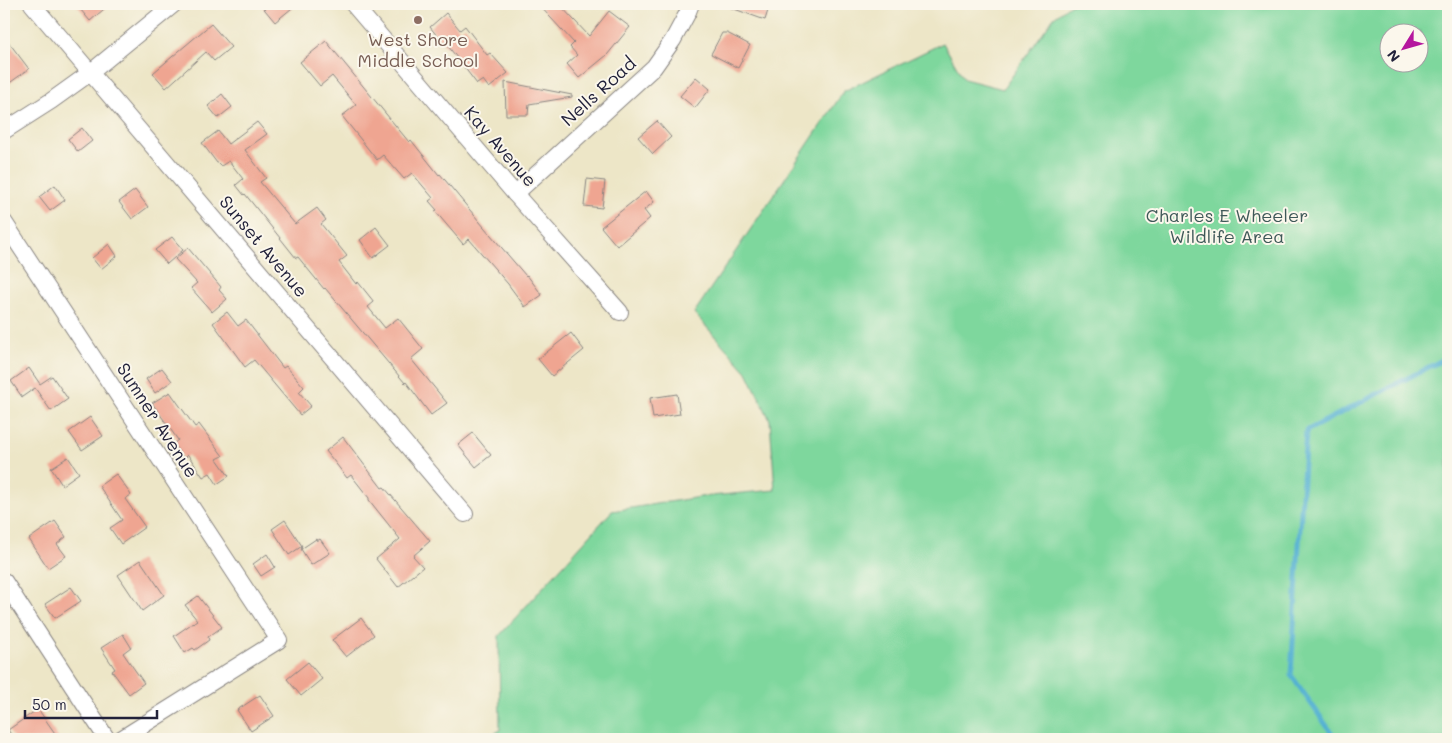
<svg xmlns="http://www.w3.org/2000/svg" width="1452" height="743" font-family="Mali,sans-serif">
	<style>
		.green { fill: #7ed79d; stroke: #507c6c; fill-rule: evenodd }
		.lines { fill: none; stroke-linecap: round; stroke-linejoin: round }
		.stream { stroke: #53b1d2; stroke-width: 5 }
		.building { fill: #efa591 }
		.street-casing { stroke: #888481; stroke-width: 18 }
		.street { stroke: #fff; stroke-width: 16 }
		.education-dot { fill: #8d6e63; stroke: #fbf7ec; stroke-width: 2 }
		.labels { text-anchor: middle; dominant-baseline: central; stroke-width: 4; stroke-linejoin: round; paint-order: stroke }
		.education-label { font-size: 18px; fill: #785e54; stroke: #fbf7ec }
		.street-label { font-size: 18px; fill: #22223b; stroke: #fbf7ec }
		.park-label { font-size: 18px; fill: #3e5858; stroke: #fbf7ec }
	</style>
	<rect width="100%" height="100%" fill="#fbf7ec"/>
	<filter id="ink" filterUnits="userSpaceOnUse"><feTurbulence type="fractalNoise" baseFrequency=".02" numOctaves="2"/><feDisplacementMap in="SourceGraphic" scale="10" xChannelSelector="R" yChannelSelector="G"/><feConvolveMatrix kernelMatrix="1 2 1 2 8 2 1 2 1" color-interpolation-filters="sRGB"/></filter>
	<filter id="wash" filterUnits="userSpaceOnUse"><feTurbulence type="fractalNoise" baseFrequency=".0096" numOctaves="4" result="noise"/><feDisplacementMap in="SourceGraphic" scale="20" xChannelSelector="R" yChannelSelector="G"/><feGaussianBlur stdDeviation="1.12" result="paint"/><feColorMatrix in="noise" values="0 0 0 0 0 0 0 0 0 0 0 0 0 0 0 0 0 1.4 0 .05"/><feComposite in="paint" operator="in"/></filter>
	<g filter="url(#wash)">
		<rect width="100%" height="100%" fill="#ede6c7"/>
		<!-- green -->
		<path class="green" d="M1071,4H1448V739H487L500,730L499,636L612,511L700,497L775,490L770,420L747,372L694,313L844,91L943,43L964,79L1003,89L1054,17ZM1390,32H1420V62H1390Z"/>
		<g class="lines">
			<!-- stream -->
			<polyline class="stream" points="1336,739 1291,675 1306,431 1448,357"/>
		</g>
		<g id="blocks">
			<!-- building -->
			<g class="building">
				<polygon points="76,4 110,4 90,21"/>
				<polygon points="260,4 297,4 275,22"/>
				<polygon points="538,4 559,4 589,36 609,11 630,27 607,55 579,78 567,64 577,55 570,47 574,43"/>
				<polygon points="726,4 770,4 765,20 726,6"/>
				<polygon points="446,13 460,30 465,26 487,55 490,53 508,73 489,88 483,80 477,84 448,46 446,47 430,27"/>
				<polygon points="211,24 231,47 214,61 206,52 166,88 153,73"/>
				<polygon points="722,33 727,33 750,45 738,68 711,54"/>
				<polygon points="4,36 29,69 4,87"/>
				<polygon points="326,41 409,142 411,140 439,175 440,174 484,227 526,276 527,275 542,295 525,307 508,284 469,239 463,244 435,211 437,210 429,201 433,198 412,173 404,179 383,155 377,160 342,116 356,105 332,76 320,86 300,62"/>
				<polygon points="696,77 710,89 695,108 680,96"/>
				<polygon points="505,82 572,95 572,97 529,104 528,115 506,115"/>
				<polygon points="222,94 232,107 218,118 208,106"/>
				<polygon points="657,121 671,137 653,154 638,137"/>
				<polygon points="257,122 267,134 245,150 266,178 260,182 295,224 317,208 326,220 321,224 347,256 339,262 356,284 358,282 374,302 368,307 385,328 398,318 423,349 411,359 447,403 431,415 406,382 405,383 352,320 325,288 324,289 298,257 296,258 245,194 244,195 236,185 243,179 229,161 221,166 218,163 217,163 202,143 218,131 228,144"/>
				<polygon points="82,128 92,141 78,152 68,139"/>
				<polygon points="587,179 605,181 602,208 584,206"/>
				<polygon points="55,185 65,200 50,211 39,197"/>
				<polygon points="135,190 148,207 132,219 119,202"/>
				<polygon points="646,191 654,202 644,210 650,218 617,246 601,227"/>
				<polygon points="376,227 390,245 373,258 360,240"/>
				<polygon points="172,237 183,250 167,264 155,250"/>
				<polygon points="109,244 117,256 101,269 92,258"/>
				<polygon points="188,248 221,287 219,290 227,299 212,312 191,288 197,283 175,259"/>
				<polygon points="227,312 238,326 246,320 283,368 286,366 304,387 299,392 311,406 300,415 254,360 245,367 213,323"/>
				<polygon points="571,333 584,350 552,376 538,359"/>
				<polygon points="29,368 40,384 52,376 68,399 51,411 35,388 22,397 11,381"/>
				<polygon points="162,368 172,381 155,393 146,379"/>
				<polygon points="170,392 195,427 199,424 223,456 217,459 229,476 217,484 210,473 203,477 188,455 184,459 173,444 178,440 152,403"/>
				<polygon points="677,394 680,414 653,418 650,398"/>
				<polygon points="90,417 103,436 82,450 69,432"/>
				<polygon points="473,433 491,455 476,467 458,445"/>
				<polygon points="343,437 382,488 384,487 430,541 413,556 423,567 398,587 376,559 400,539 369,500 369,498 351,475 347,478 326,451"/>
				<polygon points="68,457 79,473 62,485 51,468"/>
				<polygon points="116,474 131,495 125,499 145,527 121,544 110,528 122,520 99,486"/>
				<polygon points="285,520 302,546 289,555 272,529"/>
				<polygon points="55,521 66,537 57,544 66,556 48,568 29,539"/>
				<polygon points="316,539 317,541 320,539 330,553 311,565 301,549"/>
				<polygon points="267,554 275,567 261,576 253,564"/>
				<polygon points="140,560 164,595 142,611 118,575"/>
				<polygon points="71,587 81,601 55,618 45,604"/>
				<polygon points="198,596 222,627 208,637 209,640 195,650 193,648 185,653 174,636 197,620 185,605"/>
				<polygon points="361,618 374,635 346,657 332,640"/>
				<polygon points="123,634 131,647 123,653 144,683 129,694 112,671 115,669 101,648"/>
				<polygon points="308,662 322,679 301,696 287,679"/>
				<polygon points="260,695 274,716 251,731 237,710"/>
				<polygon points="38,709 59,739 14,739 8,730"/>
			</g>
		</g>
	</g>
	<g filter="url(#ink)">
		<use href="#blocks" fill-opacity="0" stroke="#888481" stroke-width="1"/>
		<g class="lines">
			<!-- street casing -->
			<g class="street-casing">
				<g id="street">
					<polyline points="32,4 465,514"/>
					<polyline points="353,4 515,194 620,312"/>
					<polyline points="4,131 51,101 90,73 174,4"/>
					<polyline points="515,194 654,67 673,40 687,14 691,4"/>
					<polyline points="4,222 279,640 121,739"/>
					<polyline points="4,581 107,739"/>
				</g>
			</g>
			<!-- street -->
			<use href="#street" class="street"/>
		</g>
	</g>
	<!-- markers -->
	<circle class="education-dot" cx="418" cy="20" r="5"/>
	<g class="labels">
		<!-- education labels -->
		<g class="education-label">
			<text x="418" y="39">West Shore<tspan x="418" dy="21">Middle School</tspan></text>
		</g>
		<!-- street labels -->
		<g class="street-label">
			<text transform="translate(598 91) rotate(-42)">Nells Road</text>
			<text transform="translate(501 146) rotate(49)">Kay Avenue</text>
			<text transform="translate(264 246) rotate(50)">Sunset Avenue</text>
			<text transform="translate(158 420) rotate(57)">Sumner Avenue</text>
		</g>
		<!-- park labels -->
		<g class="park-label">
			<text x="1227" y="215">Charles E Wheeler<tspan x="1227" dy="21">Wildlife Area</tspan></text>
		</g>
	</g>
	<!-- margin -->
	<rect width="1452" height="743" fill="none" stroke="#fbf7ec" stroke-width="20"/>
	<!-- north arrow -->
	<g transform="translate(1404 48) rotate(233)"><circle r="24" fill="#fbf7ec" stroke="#a4a2a5"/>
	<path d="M0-4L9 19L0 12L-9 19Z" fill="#b5179e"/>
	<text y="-8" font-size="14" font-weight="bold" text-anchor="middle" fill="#22223b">N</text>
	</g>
	<!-- scale -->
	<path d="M25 710v8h132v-8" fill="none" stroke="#22223b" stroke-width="2.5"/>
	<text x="32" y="710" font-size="15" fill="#22223b" stroke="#fbf7ec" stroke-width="4" paint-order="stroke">50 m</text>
</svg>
